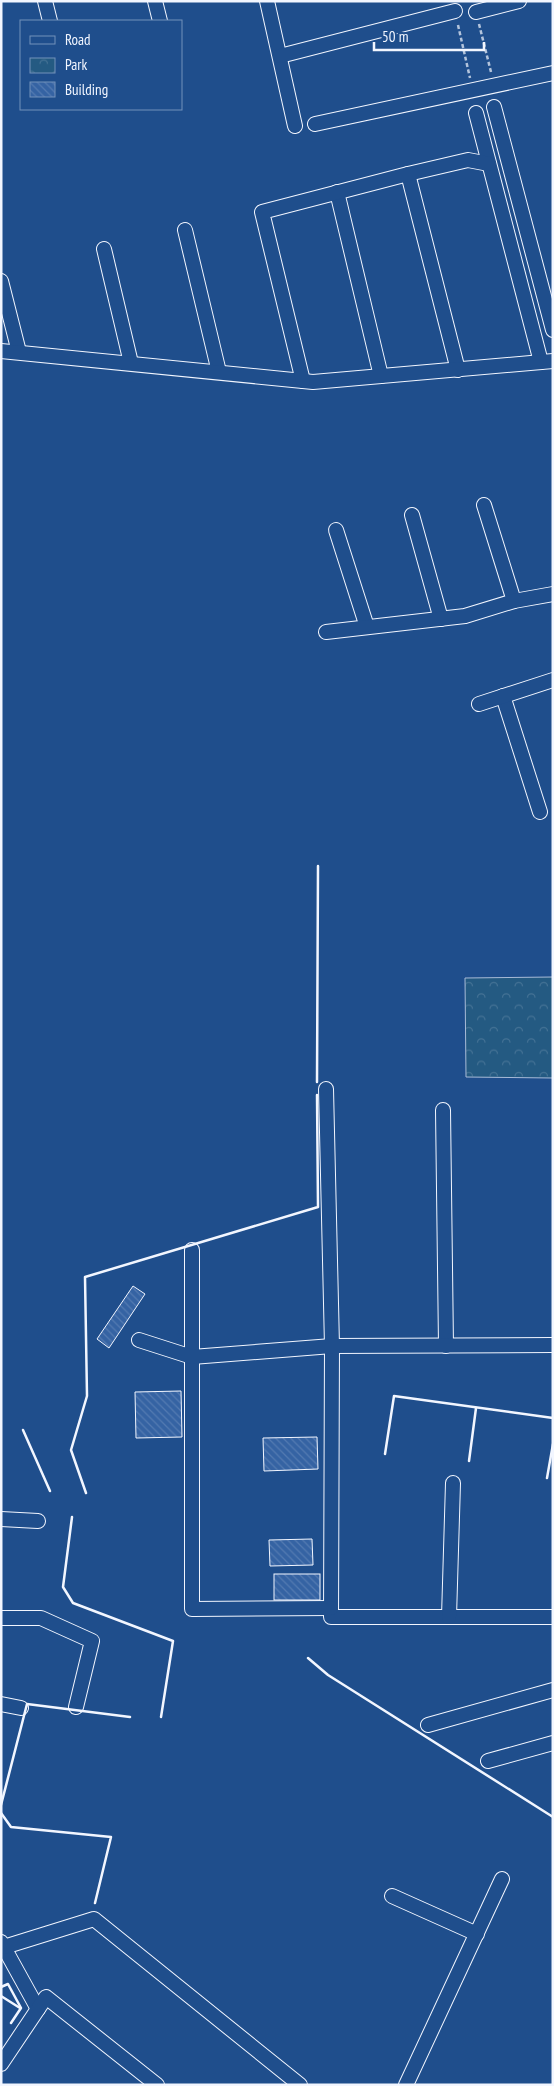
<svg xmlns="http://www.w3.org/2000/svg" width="554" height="2086" font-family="'PT Sans Narrow',sans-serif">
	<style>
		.park { fill: url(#park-crowns); stroke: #a8bbd7 }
		.building { fill: url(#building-back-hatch); stroke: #f2f6ff }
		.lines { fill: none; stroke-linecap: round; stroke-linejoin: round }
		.minor-casing { stroke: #f2f6ff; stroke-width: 16 }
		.path { stroke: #b3c4dc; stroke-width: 2.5; stroke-dasharray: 4 2.5; stroke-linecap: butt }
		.minor { stroke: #1f4e8c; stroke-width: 14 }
		.wall { stroke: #f2f6ff; stroke-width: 2.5 }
	</style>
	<defs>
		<pattern id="park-crowns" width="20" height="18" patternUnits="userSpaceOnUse" patternTransform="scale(1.25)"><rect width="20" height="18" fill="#245a82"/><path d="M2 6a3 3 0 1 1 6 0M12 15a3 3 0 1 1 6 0" fill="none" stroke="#447295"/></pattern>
		<pattern id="building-back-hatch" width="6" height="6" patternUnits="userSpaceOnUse" patternTransform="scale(1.25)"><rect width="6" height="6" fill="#3563a3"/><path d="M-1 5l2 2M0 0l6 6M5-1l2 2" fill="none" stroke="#537ab1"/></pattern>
	</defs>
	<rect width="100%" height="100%" fill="#1f4e8c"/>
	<!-- park -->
	<polygon class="park" points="553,977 553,1078 466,1077 465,978"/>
	<!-- building -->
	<g class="building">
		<polygon points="133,1286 145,1294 109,1348 97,1339"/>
		<polygon points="181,1391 182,1437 136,1438 135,1392"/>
		<polygon points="317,1437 318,1469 264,1471 263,1438"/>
		<polygon points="312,1539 313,1565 270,1566 269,1540"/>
		<rect x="274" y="1574" width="46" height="26"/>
	</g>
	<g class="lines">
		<!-- minor casing -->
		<g class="minor-casing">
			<g id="minor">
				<polyline points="45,1 50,21"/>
				<polyline points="155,1 160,21"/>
				<polyline points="267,1 295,126"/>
				<polyline points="476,12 519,1"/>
				<polyline points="280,56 455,11"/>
				<polyline points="494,107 553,330"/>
				<polyline points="476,113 541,362"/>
				<polyline points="315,124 553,73"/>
				<polyline points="408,174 458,370"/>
				<polyline points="337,192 381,376"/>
				<polyline points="185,230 219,372"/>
				<polyline points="104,249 131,363"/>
				<polyline points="1,281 19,352"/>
				<polyline points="1,351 313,382 553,361"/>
				<polyline points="303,381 262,212 408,174 468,160 489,164"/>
				<polyline points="484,505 514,601"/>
				<polyline points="412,515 441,619"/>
				<polyline points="336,530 367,627"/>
				<polyline points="326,632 465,616 514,601 553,594"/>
				<polyline points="503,696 540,812"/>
				<polyline points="479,704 553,680"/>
				<polyline points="326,1089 332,1346 331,1617 553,1617"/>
				<polyline points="443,1110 446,1346"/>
				<polyline points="192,1250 192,1609 331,1608"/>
				<polyline points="139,1340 192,1357 332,1346 553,1345"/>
				<polyline points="1,1519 38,1521"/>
				<polyline points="449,1617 453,1483"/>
				<polyline points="1,1618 41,1618 92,1641 76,1707"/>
				<polyline points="1,1704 21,1708"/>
				<polyline points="428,1725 553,1690"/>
				<polyline points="488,1761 553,1743"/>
				<polyline points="392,1896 477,1934"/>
				<polyline points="1,1942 38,2009"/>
				<polyline points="4,1947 94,1919 300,2085"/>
				<polyline points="1,2064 46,1997 157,2085"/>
				<polyline points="406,2085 502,1879"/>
			</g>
		</g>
		<!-- path -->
		<g class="path">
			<polyline points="479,24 491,72"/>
			<polyline points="458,25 470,78"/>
		</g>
		<!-- minor -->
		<use href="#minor" class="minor"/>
		<!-- wall -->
		<g class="wall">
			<polyline points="317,1082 318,866"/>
			<polyline points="23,1430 50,1491"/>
			<polyline points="385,1454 394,1396 553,1418"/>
			<polyline points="469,1461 476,1408"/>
			<polyline points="547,1478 553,1444"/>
			<polyline points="86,1493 71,1450 87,1396 85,1277 318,1207 317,1095"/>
			<polyline points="72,1517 63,1587 73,1603 173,1641 161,1717"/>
			<polyline points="308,1658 328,1675 553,1817"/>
			<polyline points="1,1805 27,1704 130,1717"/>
			<polyline points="1,1813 11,1827 111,1837 95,1903"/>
			<polyline points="1,1987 8,1984 21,2008 11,2023"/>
			<polyline points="1,1996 20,2008"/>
		</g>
	</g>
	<!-- border -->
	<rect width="554" height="2086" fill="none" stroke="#f2f6ff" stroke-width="5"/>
	<!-- legend -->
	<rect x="20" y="20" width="162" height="90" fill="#1f4e8c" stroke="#7391ba"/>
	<rect x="30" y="36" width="25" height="8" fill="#1f4e8c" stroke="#7391ba"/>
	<text x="65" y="45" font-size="15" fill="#f2f6ff">Road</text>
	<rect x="30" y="58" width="25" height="15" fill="url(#park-crowns)" stroke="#7391ba"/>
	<text x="65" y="70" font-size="15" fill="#f2f6ff">Park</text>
	<rect x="30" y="82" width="25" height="15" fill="url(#building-back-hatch)" stroke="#7391ba"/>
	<text x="65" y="95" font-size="15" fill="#f2f6ff">Building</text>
	<!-- scale -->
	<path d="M374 42v8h110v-8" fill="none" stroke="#f2f6ff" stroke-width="2.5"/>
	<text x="382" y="42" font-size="15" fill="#f2f6ff" stroke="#1f4e8c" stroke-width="4" paint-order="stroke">50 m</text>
</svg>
